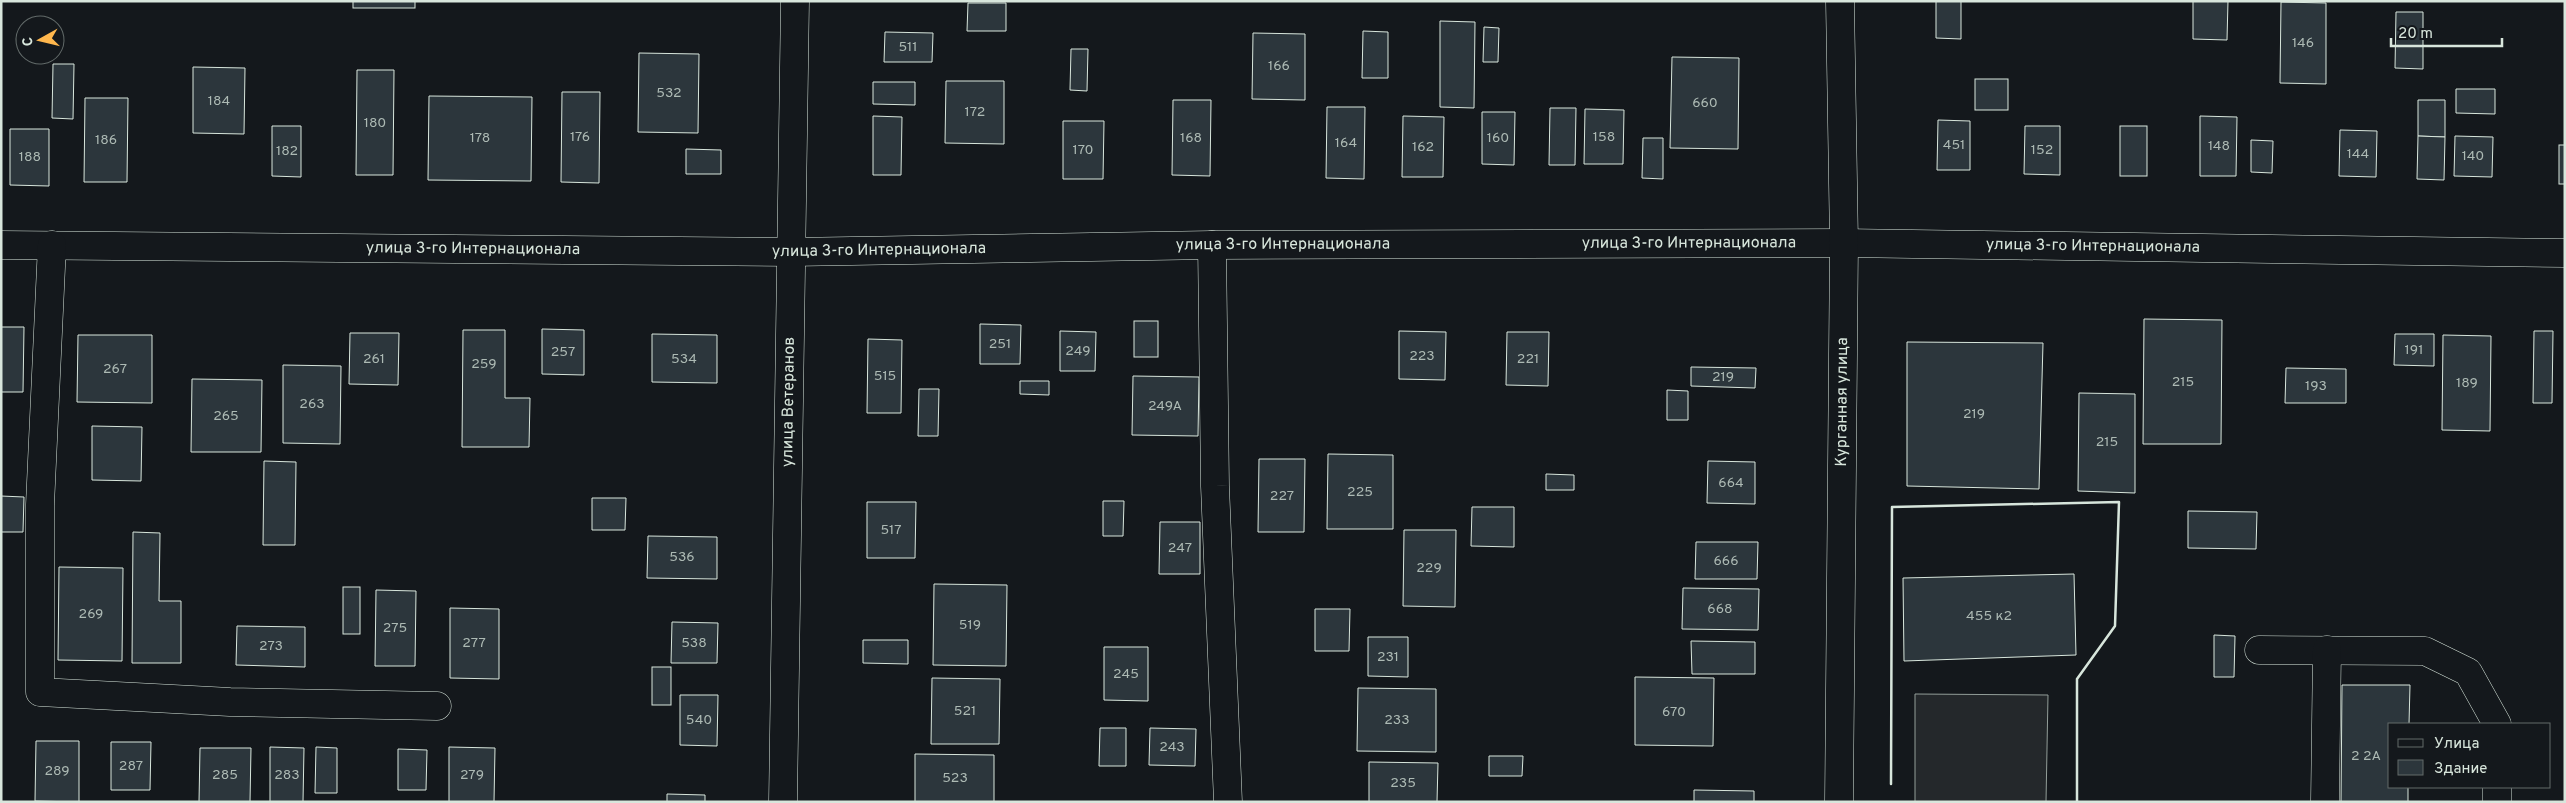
<svg xmlns="http://www.w3.org/2000/svg" width="2566" height="803" font-family="Overpass,sans-serif">
	<style>
		.parking { fill: #24282b; stroke: #939e99 }
		.building { fill: #2c363c; stroke: #d8e6dc }
		.lines { fill: none; stroke-linecap: round; stroke-linejoin: round }
		.minor-casing { stroke: #d8e6dc; stroke-width: 29 }
		.minor { stroke: #14181c; stroke-width: 28 }
		.wall { stroke: #d8e6dc; stroke-width: 2.5 }
		.labels { text-anchor: middle; dominant-baseline: central; stroke-width: 4; stroke-linejoin: round; paint-order: stroke }
		.number-label { font-size: 14px; fill: #adbab4 }
		.street-label { font-size: 16px; fill: #d8e6dc; stroke: #14181c }
	</style>
	<rect width="100%" height="100%" fill="#14181c"/>
	<!-- parking -->
	<polygon class="parking" points="1915,694 2048,695 2046,802 1915,802"/>
	<!-- building -->
	<g class="building">
		<rect x="353" y="1" width="62" height="7"/>
		<polygon points="1936,1 1961,1 1961,39 1936,38"/>
		<polygon points="2193,1 2228,1 2227,40 2193,39"/>
		<polygon points="2281,2 2326,3 2326,84 2280,83"/>
		<polygon points="968,3 1006,3 1006,31 967,31"/>
		<polygon points="2396,12 2423,12 2423,69 2395,68"/>
		<polygon points="1440,21 1475,22 1474,108 1440,107"/>
		<polygon points="1484,27 1499,28 1498,62 1483,62"/>
		<polygon points="1363,31 1388,32 1388,78 1362,78"/>
		<polygon points="885,32 933,33 932,62 884,62"/>
		<polygon points="1253,33 1305,34 1305,100 1252,99"/>
		<polygon points="1071,49 1088,49 1087,91 1070,90"/>
		<polygon points="639,53 699,54 698,133 638,132"/>
		<polygon points="1672,57 1739,58 1738,149 1670,148"/>
		<polygon points="53,64 74,64 73,119 52,118"/>
		<polygon points="193,67 245,68 244,134 193,133"/>
		<polygon points="357,70 394,70 393,175 356,175"/>
		<rect x="1975" y="79" width="33" height="31"/>
		<polygon points="946,81 1004,81 1004,144 945,143"/>
		<polygon points="873,82 915,82 915,105 873,104"/>
		<polygon points="2456,89 2495,89 2495,114 2456,113"/>
		<polygon points="562,92 600,92 599,183 561,182"/>
		<polygon points="429,96 532,97 531,181 428,180"/>
		<polygon points="85,98 128,98 127,182 84,182"/>
		<polygon points="1173,100 1211,100 1210,176 1172,175"/>
		<polygon points="2418,100 2445,100 2445,137 2418,136"/>
		<polygon points="1327,107 1365,107 1364,179 1326,178"/>
		<polygon points="1550,108 1576,108 1575,165 1549,165"/>
		<polygon points="1585,109 1624,110 1623,164 1584,164"/>
		<polygon points="1482,112 1515,112 1514,165 1482,164"/>
		<polygon points="873,116 902,117 901,175 873,175"/>
		<polygon points="1403,116 1444,117 1443,177 1402,177"/>
		<polygon points="2200,116 2237,117 2236,176 2200,176"/>
		<polygon points="1938,120 1970,121 1970,170 1937,170"/>
		<polygon points="1063,121 1104,121 1103,179 1063,179"/>
		<polygon points="272,126 301,126 301,177 272,176"/>
		<polygon points="2025,126 2060,126 2060,175 2024,174"/>
		<rect x="2120" y="126" width="27" height="50"/>
		<polygon points="10,129 49,129 49,186 10,185"/>
		<polygon points="2340,130 2377,131 2376,177 2339,176"/>
		<polygon points="2418,136 2445,137 2444,180 2417,179"/>
		<polygon points="2455,136 2493,137 2492,177 2454,176"/>
		<polygon points="1643,138 1663,138 1663,179 1642,178"/>
		<polygon points="2251,140 2273,141 2272,173 2251,172"/>
		<rect x="2559" y="145" width="6" height="39"/>
		<polygon points="686,149 721,150 721,174 686,174"/>
		<polygon points="2144,319 2222,320 2221,444 2143,444"/>
		<rect x="1134" y="321" width="24" height="36"/>
		<polygon points="980,324 1021,325 1020,364 980,364"/>
		<polygon points="1,327 24,327 23,392 1,392"/>
		<polygon points="542,329 584,330 584,375 542,374"/>
		<polygon points="463,330 505,330 505,398 530,398 529,447 462,447"/>
		<polygon points="1060,331 1096,332 1095,371 1060,371"/>
		<polygon points="1399,331 1446,332 1445,380 1399,379"/>
		<polygon points="2534,331 2553,331 2552,403 2533,403"/>
		<polygon points="1507,332 1549,332 1548,386 1506,385"/>
		<polygon points="350,333 399,333 398,385 349,384"/>
		<polygon points="652,334 717,335 717,383 652,382"/>
		<polygon points="2395,334 2434,334 2434,366 2394,365"/>
		<polygon points="78,335 152,335 152,403 77,402"/>
		<polygon points="2443,335 2491,336 2490,431 2442,430"/>
		<polygon points="868,339 902,340 901,413 867,413"/>
		<polygon points="1907,342 2043,343 2039,489 1907,486"/>
		<polygon points="283,365 341,366 340,444 283,443"/>
		<polygon points="1691,367 1756,368 1755,388 1691,386"/>
		<polygon points="2286,368 2346,369 2346,403 2285,403"/>
		<polygon points="1133,376 1199,377 1198,436 1132,435"/>
		<polygon points="192,379 262,380 261,452 191,452"/>
		<polygon points="1020,381 1049,381 1049,395 1020,394"/>
		<polygon points="919,389 939,389 938,436 918,436"/>
		<polygon points="1667,390 1688,391 1688,420 1667,420"/>
		<polygon points="2079,393 2135,394 2135,493 2078,491"/>
		<polygon points="92,426 142,427 141,481 92,480"/>
		<polygon points="1328,454 1393,455 1393,529 1327,529"/>
		<polygon points="1259,459 1305,459 1304,532 1258,532"/>
		<polygon points="264,461 296,462 295,545 263,545"/>
		<polygon points="1708,461 1755,462 1755,504 1707,503"/>
		<polygon points="1546,474 1574,475 1574,490 1546,490"/>
		<polygon points="1,496 24,497 23,532 1,532"/>
		<polygon points="592,498 626,498 625,530 592,530"/>
		<polygon points="1103,501 1124,501 1123,536 1103,536"/>
		<polygon points="867,502 916,502 915,558 867,558"/>
		<polygon points="1472,507 1514,507 1514,547 1471,546"/>
		<polygon points="2188,511 2257,512 2256,549 2188,548"/>
		<polygon points="1160,522 1200,522 1200,574 1159,574"/>
		<polygon points="1404,530 1456,530 1455,607 1403,606"/>
		<polygon points="133,532 160,533 159,601 181,601 181,663 132,663"/>
		<polygon points="648,536 717,537 717,579 647,578"/>
		<polygon points="1696,542 1758,542 1757,579 1695,579"/>
		<polygon points="59,567 123,568 122,661 58,660"/>
		<polygon points="2074,574 2076,655 1904,661 1903,578"/>
		<polygon points="934,584 1007,585 1006,666 933,665"/>
		<rect x="343" y="587" width="17" height="47"/>
		<polygon points="1683,588 1759,589 1758,630 1682,629"/>
		<polygon points="376,590 416,591 415,666 375,666"/>
		<polygon points="450,608 499,609 499,679 450,678"/>
		<polygon points="1315,609 1350,609 1349,651 1315,651"/>
		<polygon points="672,622 718,623 717,663 671,663"/>
		<polygon points="237,626 305,627 305,667 236,665"/>
		<polygon points="2214,635 2235,636 2234,677 2214,677"/>
		<polygon points="1368,637 1408,637 1408,677 1368,676"/>
		<polygon points="863,640 908,640 908,664 863,663"/>
		<polygon points="1691,641 1755,642 1755,674 1692,674"/>
		<polygon points="1104,647 1148,647 1148,701 1104,700"/>
		<rect x="652" y="667" width="19" height="38"/>
		<polygon points="1635,677 1714,678 1713,746 1635,745"/>
		<polygon points="932,678 1000,679 999,744 931,744"/>
		<polygon points="2342,685 2410,685 2409,724 2390,724 2390,787 2408,787 2408,802 2341,802"/>
		<polygon points="1358,688 1436,689 1436,752 1357,751"/>
		<polygon points="680,695 718,695 717,746 680,745"/>
		<polygon points="1100,728 1126,728 1126,766 1099,766"/>
		<polygon points="1150,728 1196,729 1195,766 1149,765"/>
		<polygon points="36,741 79,741 79,802 35,801"/>
		<polygon points="111,742 151,742 150,790 111,790"/>
		<polygon points="270,747 304,748 303,802 270,802"/>
		<polygon points="316,747 337,748 337,793 315,793"/>
		<polygon points="449,747 495,748 494,802 449,802"/>
		<polygon points="200,748 251,748 250,802 199,802"/>
		<polygon points="398,749 427,750 426,790 398,790"/>
		<polygon points="915,754 994,755 994,802 915,802"/>
		<polygon points="1489,756 1523,756 1522,776 1489,776"/>
		<polygon points="1369,762 1438,763 1437,802 1369,802"/>
		<polygon points="1694,790 1754,791 1754,802 1694,802"/>
		<polygon points="667,794 705,795 705,802 667,802"/>
	</g>
	<g class="lines">
		<!-- minor casing -->
		<g class="minor-casing">
			<g id="minor">
				<path id="s1" d="M1,245L791,252L1212,245L1844,243L2565,253"/>
				<polyline points="52,245 40,505 40,692 230,702 437,706"/>
				<polyline points="1212,245 1215,486 1228,802"/>
				<polyline points="2259,650 2425,651 2468,672 2497,724"/>
				<path id="s2" d="M783,802L795,1"/>
				<path id="s3" d="M1839,802L1844,243L1840,1"/>
				<polyline points="2325,802 2327,650"/>
				<polyline points="2497,802 2497,787"/>
			</g>
		</g>
		<!-- minor -->
		<use href="#minor" class="minor"/>
		<!-- wall -->
		<polyline class="wall" points="1891,784 1892,507 2119,502 2115,626 2077,679 2077,802"/>
	</g>
	<g class="labels">
		<!-- number labels -->
		<g class="number-label">
			<text x="2303" y="43">146</text>
			<text x="908" y="47">511</text>
			<text x="1279" y="66">166</text>
			<text x="669" y="93">532</text>
			<text x="219" y="101">184</text>
			<text x="1705" y="103">660</text>
			<text x="975" y="112">172</text>
			<text x="375" y="123">180</text>
			<text x="580" y="137">176</text>
			<text x="1604" y="137">158</text>
			<text x="480" y="138">178</text>
			<text x="1191" y="138">168</text>
			<text x="1498" y="138">160</text>
			<text x="106" y="140">186</text>
			<text x="1346" y="143">164</text>
			<text x="1954" y="145">451</text>
			<text x="2219" y="146">148</text>
			<text x="1423" y="147">162</text>
			<text x="1083" y="150">170</text>
			<text x="2042" y="150">152</text>
			<text x="287" y="151">182</text>
			<text x="2358" y="154">144</text>
			<text x="2473" y="156">140</text>
			<text x="30" y="157">188</text>
			<text x="1000" y="344">251</text>
			<text x="2414" y="350">191</text>
			<text x="1078" y="351">249</text>
			<text x="563" y="352">257</text>
			<text x="1422" y="356">223</text>
			<text x="374" y="359">261</text>
			<text x="684" y="359">534</text>
			<text x="1528" y="359">221</text>
			<text x="484" y="364">259</text>
			<text x="115" y="369">267</text>
			<text x="885" y="376">515</text>
			<text x="1723" y="377">219</text>
			<text x="2183" y="382">215</text>
			<text x="2467" y="383">189</text>
			<text x="2316" y="386">193</text>
			<text x="312" y="404">263</text>
			<text x="1165" y="406">249А</text>
			<text x="1974" y="414">219</text>
			<text x="226" y="416">265</text>
			<text x="2107" y="442">215</text>
			<text x="1731" y="483">664</text>
			<text x="1360" y="492">225</text>
			<text x="1282" y="496">227</text>
			<text x="891" y="530">517</text>
			<text x="1180" y="548">247</text>
			<text x="682" y="557">536</text>
			<text x="1726" y="561">666</text>
			<text x="1429" y="568">229</text>
			<text x="1720" y="609">668</text>
			<text x="91" y="614">269</text>
			<text x="1989" y="616">455 к2</text>
			<text x="970" y="625">519</text>
			<text x="395" y="628">275</text>
			<text x="474" y="643">277</text>
			<text x="694" y="643">538</text>
			<text x="271" y="646">273</text>
			<text x="1388" y="657">231</text>
			<text x="1126" y="674">245</text>
			<text x="965" y="711">521</text>
			<text x="1674" y="712">670</text>
			<text x="699" y="720">540</text>
			<text x="1397" y="720">233</text>
			<text x="1172" y="747">243</text>
			<text x="2366" y="756">2 2А</text>
			<text x="131" y="766">287</text>
			<text x="57" y="771">289</text>
			<text x="225" y="775">285</text>
			<text x="287" y="775">283</text>
			<text x="472" y="775">279</text>
			<text x="955" y="778">523</text>
			<text x="1403" y="783">235</text>
		</g>
		<!-- street labels -->
		<g class="street-label">
			<text stroke="none"><textPath href="#s1" startOffset="1688">улица 3-го Интернационала</textPath></text>
			<text stroke="none"><textPath href="#s1" startOffset="1282">улица 3-го Интернационала</textPath></text>
			<text stroke="none"><textPath href="#s1" startOffset="2092">улица 3-го Интернационала</textPath></text>
			<text stroke="none"><textPath href="#s1" startOffset="472">улица 3-го Интернационала</textPath></text>
			<text stroke="none"><textPath href="#s1" startOffset="878">улица 3-го Интернационала</textPath></text>
			<text stroke="none"><textPath href="#s3" startOffset="400">Курганная улица</textPath></text>
			<text stroke="none"><textPath href="#s2" startOffset="400">улица Ветеранов</textPath></text>
		</g>
	</g>
	<!-- border -->
	<rect width="2566" height="803" fill="none" stroke="#d8e6dc" stroke-width="5"/>
	<!-- legend -->
	<rect x="2388" y="723" width="162" height="65" fill="#14181c" stroke="#626a69"/>
	<rect x="2398" y="739" width="25" height="8" fill="#14181c" stroke="#626a69"/>
	<text x="2434" y="748" font-size="15" fill="#d8e6dc">Улица</text>
	<rect x="2398" y="760" width="25" height="15" fill="#2c363c" stroke="#626a69"/>
	<text x="2434" y="773" font-size="15" fill="#d8e6dc">Здание</text>
	<!-- north arrow -->
	<g transform="translate(40 40) rotate(262)"><circle r="24" fill="#14181c" stroke="#626a69"/>
	<path d="M0-4L9 19L0 12L-9 19Z" fill="#ffb74d"/>
	<text y="-8" font-size="14" font-weight="bold" text-anchor="middle" fill="#d8e6dc">С</text>
	</g>
	<!-- scale -->
	<path d="M2391 38v8h111v-8" fill="none" stroke="#d8e6dc" stroke-width="2.5"/>
	<text x="2398" y="38" font-size="15" fill="#d8e6dc" stroke="#14181c" stroke-width="4" paint-order="stroke">20 m</text>
</svg>
